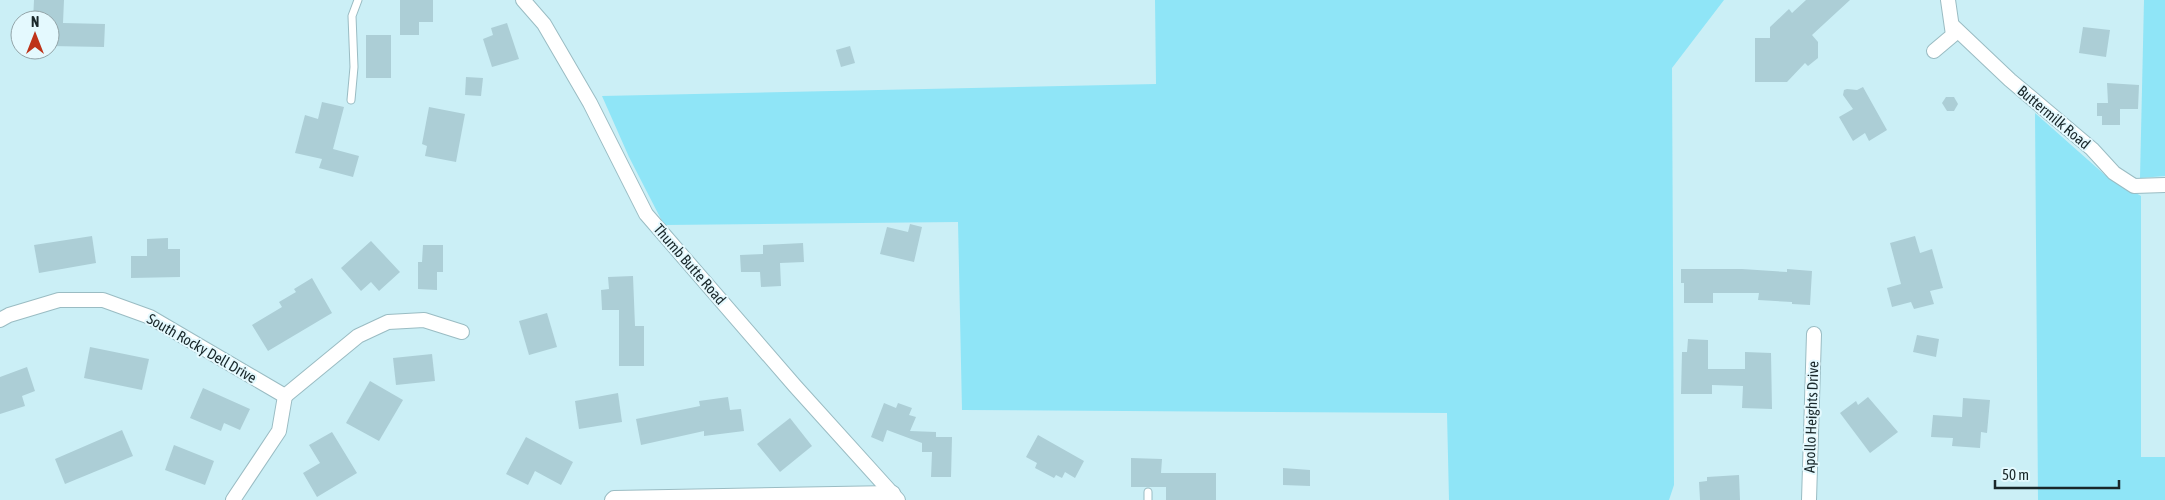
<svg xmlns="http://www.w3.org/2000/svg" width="2165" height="500" font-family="'Asap Condensed',sans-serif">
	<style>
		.green { fill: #8fe5f7 }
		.building { fill: #acced6 }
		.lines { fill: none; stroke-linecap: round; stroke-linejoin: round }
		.lane-casing { stroke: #9abcc3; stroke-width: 9 }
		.street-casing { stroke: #9abcc3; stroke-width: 16 }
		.lane { stroke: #fff; stroke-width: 7 }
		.street { stroke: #fff; stroke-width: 14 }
		.labels { text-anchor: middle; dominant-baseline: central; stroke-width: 4; stroke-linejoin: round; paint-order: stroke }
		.street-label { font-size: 15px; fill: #19272a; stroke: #e4f9fe }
	</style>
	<rect width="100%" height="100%" fill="#cbeff6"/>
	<!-- green -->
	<g class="green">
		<polygon points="1155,0 1724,0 1672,68 1674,485 1669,500 1449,500 1447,413 962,410 958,222 664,225 629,157 602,96 1156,84"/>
		<polygon points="2144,0 2165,0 2165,176 2140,178"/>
		<polygon points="2035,113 2105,175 2141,196 2141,457 2165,457 2165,500 2038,500"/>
	</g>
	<!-- building -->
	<g class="building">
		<polygon points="34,0 64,0 63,23 105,24 104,47 50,46 50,20 33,20"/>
		<polygon points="400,0 433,0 433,22 419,22 419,35 400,35"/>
		<polygon points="1806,0 1850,0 1812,35 1818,42 1818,58 1808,66 1805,63 1787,82 1755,82 1755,38 1770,38 1770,27 1789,9 1792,13"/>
		<polygon points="507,23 519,59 492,67 483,39 493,35 491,28"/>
		<polygon points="2083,27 2110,30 2106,57 2079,53"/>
		<rect x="366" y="35" width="25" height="43"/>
		<polygon points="850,46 855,63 841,67 836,50"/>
		<polygon points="466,77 483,78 481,96 465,95"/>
		<polygon points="2107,83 2139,85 2138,109 2120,109 2120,125 2102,125 2102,116 2097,116 2097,103 2108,103"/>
		<polygon points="1863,87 1887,130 1869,141 1865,133 1853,141 1839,117 1853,109 1843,95 1844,90 1847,89 1857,90"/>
		<polygon points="1946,97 1954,97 1958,104 1954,111 1947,111 1942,103"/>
		<polygon points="322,102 344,107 333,149 359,156 353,177 319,168 322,159 295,153 305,115 318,119"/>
		<polygon points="429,107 465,114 456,162 425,156 427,146 422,144"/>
		<polygon points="910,224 922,227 914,262 880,254 887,227 908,232"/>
		<polygon points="92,236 96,263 39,273 34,245"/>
		<polygon points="1915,236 1920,253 1932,249 1943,288 1930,291 1934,304 1914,309 1911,302 1892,307 1887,288 1901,284 1890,243"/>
		<polygon points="168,238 168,249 180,249 180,277 131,278 131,256 147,256 147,239"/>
		<polygon points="371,241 400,272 379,291 371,282 361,291 341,268"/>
		<polygon points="803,243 804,262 780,263 781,286 761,287 760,272 741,272 740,255 763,254 763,245"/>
		<polygon points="423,245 443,245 443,272 437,272 437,290 418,289 418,262 422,262"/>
		<polygon points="1681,269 1742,269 1787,272 1787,269 1812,271 1810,305 1792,304 1792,302 1758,300 1759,293 1713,293 1713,303 1684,303 1684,283 1681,283"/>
		<polygon points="633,276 635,326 644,326 644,366 619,366 619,310 602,310 601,290 609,289 608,277"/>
		<polygon points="312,278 332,313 268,351 252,325 282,307 279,302 296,292 294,289"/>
		<polygon points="547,313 557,347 529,355 519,321"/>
		<polygon points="1917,335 1939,339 1936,357 1913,352"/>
		<polygon points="1688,339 1708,340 1708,369 1745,369 1745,352 1771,353 1772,409 1742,408 1743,386 1712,385 1712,394 1681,394 1682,352 1687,352"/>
		<polygon points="90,347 149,359 142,390 84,378"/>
		<polygon points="432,354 435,381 396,385 393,358"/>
		<polygon points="27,367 35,391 22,396 25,406 0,414 0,377"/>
		<polygon points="370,381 403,400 379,441 346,423"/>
		<polygon points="203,388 250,409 240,430 224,423 221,431 190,418"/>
		<polygon points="618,393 622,422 579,429 575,401"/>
		<polygon points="728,397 730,410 741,409 744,431 704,436 704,431 641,445 636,419 700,406 699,401"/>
		<polygon points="1868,397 1898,432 1870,453 1840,413 1856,401 1858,405"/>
		<polygon points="1963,398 1990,400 1987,433 1981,432 1980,448 1952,446 1953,438 1931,437 1933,415 1962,417"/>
		<polygon points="884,403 896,408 898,403 912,408 909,415 916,417 910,431 936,432 936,437 952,437 951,477 931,477 932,452 922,452 922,443 887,430 883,442 871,437"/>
		<polygon points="790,418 812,446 780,472 757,444"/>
		<polygon points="122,430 133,456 65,484 55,459"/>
		<polygon points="332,432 357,473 317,497 303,473 320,463 309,445"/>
		<polygon points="1038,435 1084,461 1075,478 1065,472 1062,478 1056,475 1054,478 1035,468 1037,463 1026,457"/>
		<polygon points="526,437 573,462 561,485 535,471 528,485 506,474"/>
		<polygon points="174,445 214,461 205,485 165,470"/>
		<polygon points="1131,458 1162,459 1161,473 1216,473 1216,500 1166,500 1166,487 1131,487"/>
		<polygon points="1283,468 1310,470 1310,486 1283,485"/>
		<polygon points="1739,475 1740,500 1700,500 1699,482 1707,481 1707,477"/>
	</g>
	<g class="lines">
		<!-- lane casing -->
		<g class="lane-casing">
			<g id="lane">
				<polyline points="351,100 354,67 352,16 358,0"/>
				<polyline points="1148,500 1148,492"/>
			</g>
		</g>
		<!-- street casing -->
		<g class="street-casing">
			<g id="street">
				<polyline points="523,0 544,24 590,103 646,214 795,386 898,500"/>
				<polyline points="1952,25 2010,80 2092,149 2114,173 2134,186 2165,185"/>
				<polyline points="1934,51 1953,35 1948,0"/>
				<polyline points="0,320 9,315 59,300 103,300 150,317 285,396"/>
				<polyline points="285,396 358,336 388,322 424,320 462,332"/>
				<polyline points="233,500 279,431 285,396"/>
				<polyline points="612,500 614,498 893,493"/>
				<polyline points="1809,500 1814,334"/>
			</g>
		</g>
		<!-- lane -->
		<use href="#lane" class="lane"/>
		<!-- street -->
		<use href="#street" class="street"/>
	</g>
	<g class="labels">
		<!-- street labels -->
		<g class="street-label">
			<text transform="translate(2054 117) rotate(40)">Buttermilk Road</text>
			<text transform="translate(690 264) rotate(49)">Thumb Butte Road</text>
			<text transform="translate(202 348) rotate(30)">South Rocky Dell Drive</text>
			<text transform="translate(1811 417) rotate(-88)">Apollo Heights Drive</text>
		</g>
	</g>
	<!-- north arrow -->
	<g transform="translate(35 35)"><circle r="24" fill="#e4f9fe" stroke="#93a5a9"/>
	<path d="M0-4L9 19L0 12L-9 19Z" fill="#be3319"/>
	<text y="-8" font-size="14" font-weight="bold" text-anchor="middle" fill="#19272a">N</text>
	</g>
	<!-- scale -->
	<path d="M1995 480v8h124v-8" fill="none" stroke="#19272a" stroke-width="2.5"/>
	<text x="2002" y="480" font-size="15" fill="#19272a" stroke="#e4f9fe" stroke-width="4" paint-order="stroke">50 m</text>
</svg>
